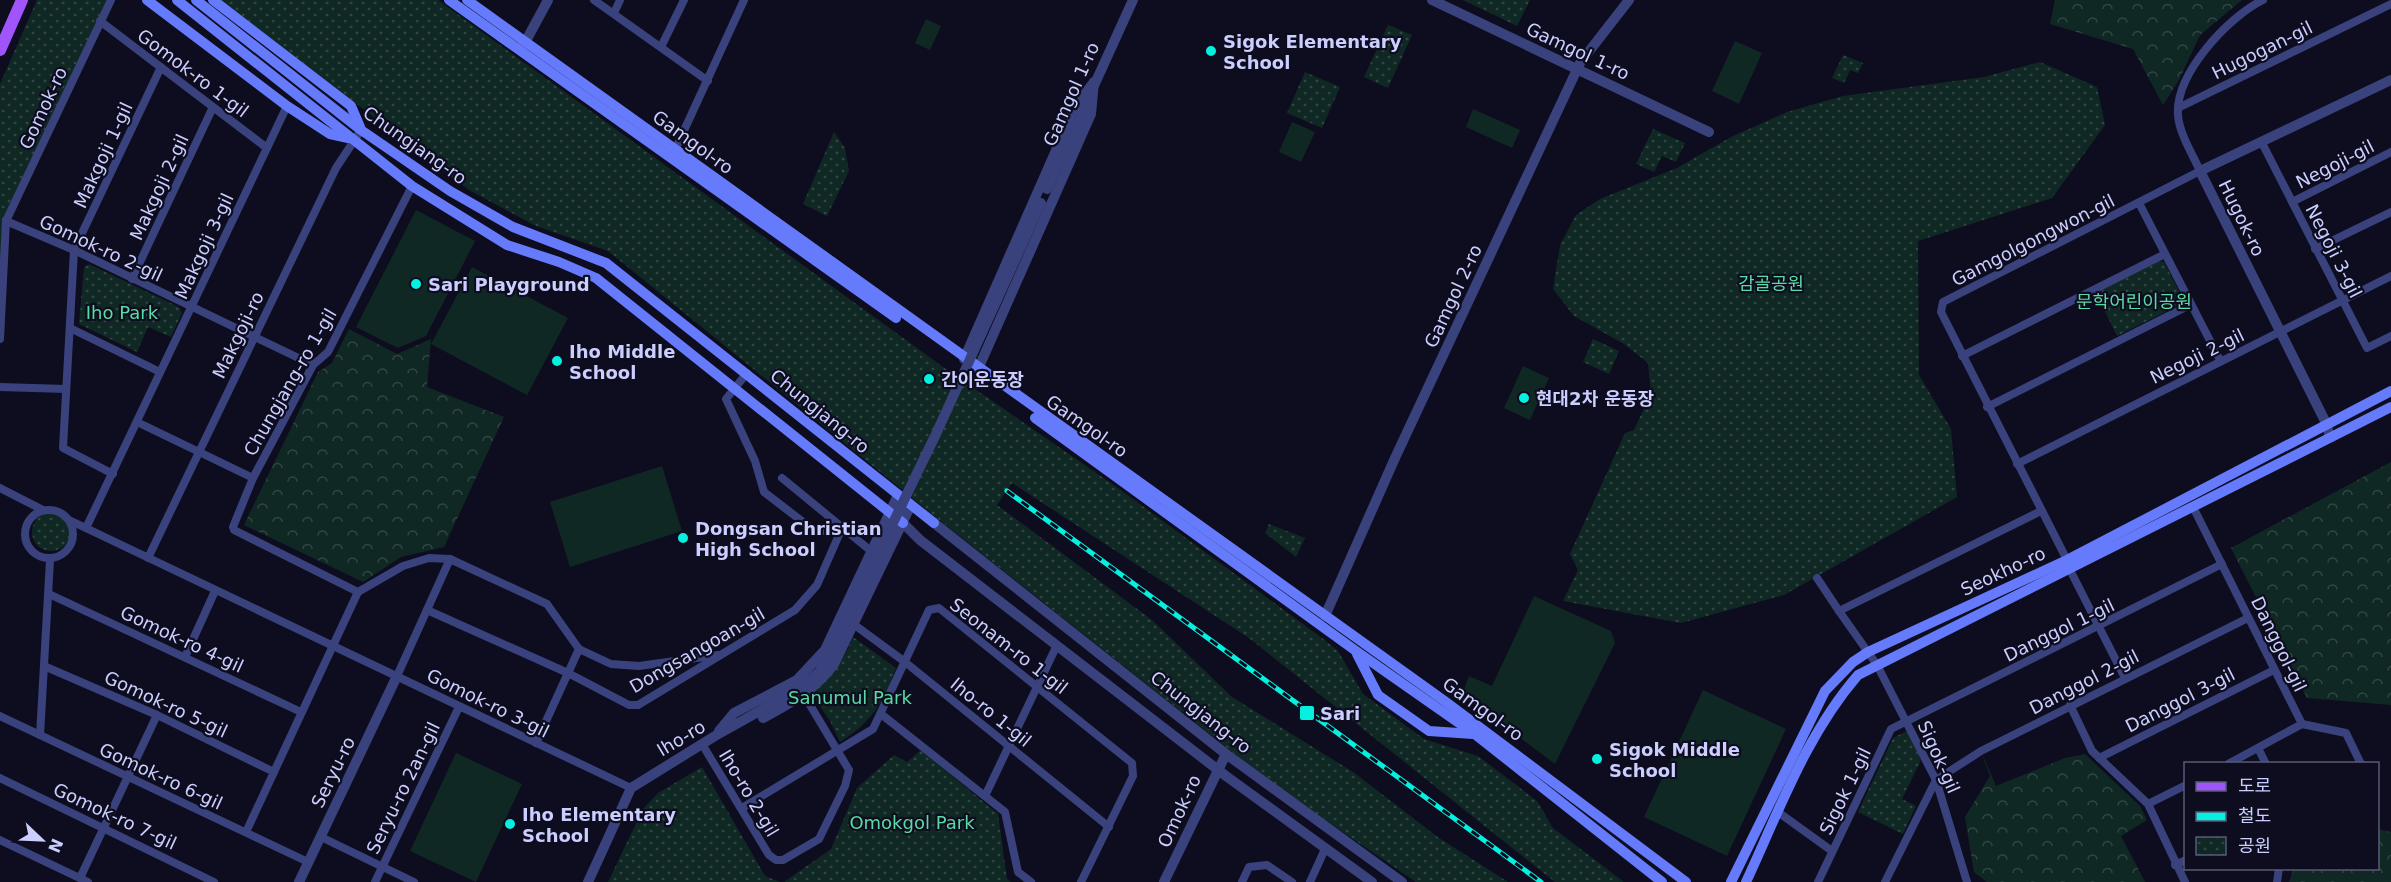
<svg xmlns="http://www.w3.org/2000/svg" width="2391" height="882" font-family="'DejaVu Sans','Noto Sans KR',sans-serif">
	<style>
		.grass { fill: #102823 }
		.forest { fill: url(#forest-crowns) }
		.park { fill: url(#park-dots) }
		.lines { fill: none; stroke-linecap: round; stroke-linejoin: round }
		.minor { stroke: #39427d; stroke-width: 8 }
		.tertiary { stroke: #39427d; stroke-width: 10 }
		.secondary { stroke: #657bfb; stroke-width: 10 }
		.primary { stroke: #a055fb; stroke-width: 12 }
		.rail-casing { stroke: #05f0de; stroke-width: 5 }
		.rail { stroke: #0d0d1f; stroke-width: 3; stroke-dasharray: 9; stroke-linecap: butt }
		.tertiary-bridge { stroke: #39427d; stroke-width: 10 }
		.poi-dot { fill: #05f0de; stroke: #0d0d1f; stroke-width: 2 }
		.labels { text-anchor: middle; dominant-baseline: central; stroke-width: 4.5; stroke-linejoin: round; paint-order: stroke }
		.poi-label { font-size: 18px; font-weight: bold; fill: #cbcefe; stroke: #0d0d1f; text-anchor: start }
		.street-label { font-size: 18px; fill: #cbcefe; stroke: #0d0d1f }
		.park-label { font-size: 18px; fill: #5adba4; stroke: #0d0d1f }
	</style>
	<defs>
		<pattern id="forest-crowns" width="20" height="18" patternUnits="userSpaceOnUse" patternTransform="scale(1.5)"><rect width="20" height="18" fill="#102823"/><path d="M2 6a3 3 0 1 1 6 0M12 15a3 3 0 1 1 6 0" fill="none" stroke="#314644"/></pattern>
		<pattern id="park-dots" width="8" height="8" patternUnits="userSpaceOnUse" patternTransform="scale(1.5)"><rect width="8" height="8" fill="#102823"/><path d="M2 2h.1M6 6h.1" fill="none" stroke="#314644" stroke-width="1.8" stroke-linecap="round"/></pattern>
	</defs>
	<rect width="100%" height="100%" fill="#0d0d1f"/>
	<!-- grass -->
	<g class="grass">
		<polygon points="926,19 941,26 930,50 915,43"/>
		<polygon points="1735,41 1762,53 1739,104 1712,91"/>
		<polygon points="1473,109 1520,130 1512,148 1466,127"/>
		<polygon points="1292,122 1315,132 1301,162 1279,152"/>
		<polygon points="416,210 475,241 426,336 398,348 356,327"/>
		<polygon points="472,267 568,318 527,395 431,344"/>
		<polygon points="1523,366 1549,378 1530,420 1504,408"/>
		<polygon points="662,466 682,531 570,567 550,502"/>
		<polygon points="1534,596 1611,631 1615,643 1555,764 1462,694 1469,676 1492,686"/>
		<polygon points="1703,690 1786,729 1727,856 1644,817"/>
		<polygon points="456,753 522,784 476,882 410,851"/>
	</g>
	<!-- forest -->
	<g class="forest">
		<polygon points="2055,0 2242,0 2200,35 2179,80 2163,105 2133,49 2050,24"/>
		<polygon points="349,329 397,354 431,339 427,387 504,417 444,547 401,557 363,582 244,525 318,372 332,363"/>
		<polygon points="2391,462 2391,705 2307,698 2231,548"/>
		<polygon points="1981,751 1996,786 2065,758 2085,754 2140,806 2147,820 2121,836 2145,882 1987,882 1974,872 1965,817 1990,776"/>
		<polygon points="2378,829 2391,832 2391,882 2289,882 2293,869 2378,868"/>
	</g>
	<!-- park -->
	<g class="park">
		<polygon points="37,0 107,0 6,219 0,289 0,84"/>
		<polygon points="221,0 438,0 943,367 1118,488 1326,641 1338,651 1363,694 1424,739 1478,756 1537,801 1553,828 1624,882 1555,882 1249,638 1012,483 997,505 1152,620 1232,697 1353,772 1439,838 1508,882 1416,882 1274,785 938,519 608,251 536,226 469,190"/>
		<polygon points="1463,0 1530,0 1517,26"/>
		<polygon points="1388,25 1412,35 1388,88 1364,77"/>
		<polygon points="1843,55 1863,63 1858,73 1850,70 1844,83 1832,78"/>
		<polygon points="2040,62 2097,87 2105,125 2052,198 1918,241 1919,375 1951,429 1957,497 1784,595 1681,623 1563,601 1578,570 1570,554 1625,433 1634,430 1651,393 1648,363 1624,344 1574,316 1553,289 1560,245 1576,215 1600,199 1677,168 1731,137 1787,112 1843,96 1984,77"/>
		<polygon points="1305,72 1340,87 1322,128 1287,113"/>
		<polygon points="1653,129 1685,143 1676,162 1662,156 1654,172 1636,164"/>
		<polygon points="834,132 845,148 849,171 827,216 803,204"/>
		<polygon points="2159,261 2164,262 2183,299 2181,304 2117,336 2096,293"/>
		<polygon points="89,264 179,307 182,313 171,337 148,327 137,352 79,324 84,267"/>
		<polygon points="1593,339 1619,351 1609,374 1583,362"/>
		<circle cx="51" cy="532" r="19"/>
		<polygon points="1269,524 1305,538 1296,557 1265,533"/>
		<path d="M853,637L896,668C882,704 873,721 840,742L830,721L811,693C830,677 844,660 853,637Z"/>
		<polygon points="1907,731 1921,760 1902,799 1916,806 1903,834 1858,812 1893,738"/>
		<polygon points="921,750 998,814 1007,879 1011,882 784,882 831,849 857,788 894,755 907,762"/>
		<polygon points="702,767 765,876 780,882 608,882 643,809 658,793"/>
	</g>
	<g class="lines">
		<!-- minor -->
		<g class="minor">
			<polyline points="594,0 708,81"/>
			<polyline points="614,13 620,0"/>
			<polyline points="100,21 267,148"/>
			<polyline points="661,47 684,0"/>
			<polyline points="2178,108 2391,4"/>
			<polyline points="2262,143 2367,348 2391,336"/>
			<polyline points="675,150 744,0"/>
			<polyline points="412,186 328,352 313,365 253,478 233,527 234,530 358,592 403,566 429,558 450,559 547,604 579,649"/>
			<polyline points="2292,202 2391,152"/>
			<polyline points="2139,203 2220,360"/>
			<polyline points="6,221 74,250 313,365"/>
			<polyline points="2315,249 2391,212"/>
			<polyline points="132,279 213,107"/>
			<polyline points="70,328 160,372"/>
			<polyline points="0,339 6,221 111,0"/>
			<polyline points="1962,356 2165,254"/>
			<polyline points="747,373 726,399 755,461 764,492 816,532 842,528"/>
			<polyline points="0,387 66,389"/>
			<polyline points="1987,407 2190,305"/>
			<polyline points="137,422 253,478"/>
			<polyline points="2017,464 2391,276"/>
			<polyline points="113,474 63,448 74,250 161,67"/>
			<polyline points="782,478 871,551"/>
			<polyline points="0,488 43,510"/>
			<polyline points="2193,507 2302,724 2346,733 2361,764"/>
			<circle cx="49" cy="534" r="24"/>
			<polyline points="69,520 631,788"/>
			<polyline points="86,528 287,106"/>
			<polyline points="148,558 336,168 361,130"/>
			<path d="M2067,560L1941,312L1943,302L2200,171C2193,155 2179,133 2178,115C2175,74 2228,17 2263,0"/>
			<polyline points="2070,570 2125,678"/>
			<polyline points="1817,578 1839,611"/>
			<polyline points="49,594 301,712"/>
			<polyline points="427,610 568,673 629,705 638,705 795,610 817,585 842,528"/>
			<polyline points="852,623 905,662 1109,827"/>
			<polyline points="579,649 611,664 639,666 718,655"/>
			<polyline points="185,657 215,591"/>
			<polyline points="44,666 157,715 274,772"/>
			<polyline points="397,676 450,559"/>
			<polyline points="2070,705 2092,751 2148,804 2185,882"/>
			<polyline points="881,714 1005,812 1018,872 1031,882"/>
			<polyline points="0,716 308,862"/>
			<polyline points="40,735 50,560"/>
			<polyline points="536,743 579,649"/>
			<polyline points="702,744 769,855 776,860 783,860 819,839 845,786 849,770 804,695"/>
			<polyline points="2258,748 2266,764"/>
			<polyline points="2099,758 2274,670"/>
			<polyline points="2228,764 2302,724"/>
			<polyline points="0,778 214,882"/>
			<polyline points="985,796 1057,645"/>
			<polyline points="2148,804 2186,785"/>
			<polyline points="742,808 873,729 929,610 939,608 1132,763 1133,776 1081,882"/>
			<polyline points="1778,812 1832,851"/>
			<polyline points="246,832 358,592"/>
			<polyline points="321,837 414,882"/>
			<polyline points="0,840 88,882"/>
			<polyline points="2175,865 2186,860"/>
			<polyline points="80,878 157,715"/>
			<polyline points="375,882 459,707"/>
			<polyline points="1242,882 1249,867 1267,865 1292,882"/>
			<polyline points="1310,882 1325,849"/>
			<polyline points="1818,882 1891,729 2222,564"/>
			<polyline points="1885,882 1936,780 1981,751 2248,618"/>
			<polyline points="1967,882 1936,780 1877,665 1839,611 2041,511"/>
			<polyline points="2277,882 2279,868"/>
		</g>
		<!-- tertiary -->
		<g class="tertiary">
			<polyline points="1432,0 1709,132"/>
			<polyline points="521,50 548,0"/>
			<polyline points="1047,189 1133,0"/>
			<polyline points="964,359 1076,105 1094,82"/>
			<polyline points="978,369 1091,114 1094,82"/>
			<polyline points="2330,437 2326,423 2200,171 2391,80"/>
			<polyline points="903,523 920,540 1226,776 1372,882"/>
			<polyline points="934,523 1226,754 1402,882"/>
			<polyline points="1325,616 1395,458 1580,63 1629,0"/>
			<path d="M763,718C791,703 815,690 834,664L911,505"/>
			<polyline points="719,731 734,713 797,680 825,650 898,495"/>
			<polyline points="299,882 397,676"/>
			<polyline points="588,882 631,788 715,736 804,686 819,672 829,655"/>
			<polyline points="1164,882 1226,754"/>
		</g>
		<!-- secondary -->
		<g class="secondary">
			<polyline points="147,0 287,106 330,134 348,138"/>
			<polyline points="177,0 412,186 507,245 559,262 596,278 903,523"/>
			<polyline points="196,0 361,130 450,191 513,227 606,263 934,523"/>
			<polyline points="213,0 351,106 360,127"/>
			<polyline points="449,0 896,318"/>
			<polyline points="467,0 1446,702 1686,882"/>
			<polyline points="1035,418 1356,651 1476,735 1662,882"/>
			<polyline points="1357,654 1378,695 1429,731 1473,734"/>
			<polyline points="1731,882 1825,691 1853,662 1868,652 2067,560 2391,391"/>
			<path d="M1746,882C1779,811 1806,735 1858,675L2391,407"/>
		</g>
		<!-- primary -->
		<polyline class="primary" points="0,50 22,0"/>
		<!-- rail casing -->
		<g class="rail-casing">
			<polyline id="rail" points="1007,491 1541,882"/>
		</g>
		<!-- rail -->
		<use href="#rail" class="rail"/>
		<!-- tertiary-bridge -->
		<polyline class="tertiary-bridge" points="829,655 936,434 1041,203"/>
	</g>
	<!-- markers -->
	<g class="poi-dot">
		<circle cx="1211" cy="51" r="6"/>
		<circle cx="416" cy="284" r="6"/>
		<circle cx="557" cy="361" r="6"/>
		<circle cx="929" cy="379" r="6"/>
		<circle cx="1524" cy="398" r="6"/>
		<circle cx="683" cy="538" r="6"/>
		<rect x="1299" y="705" width="16" height="16" rx="3"/>
		<circle cx="1597" cy="759" r="6"/>
		<circle cx="510" cy="824" r="6"/>
	</g>
	<g class="labels">
		<!-- poi labels -->
		<g class="poi-label">
			<text x="1223" y="41">Sigok Elementary<tspan x="1223" dy="21">School</tspan></text>
			<text x="428" y="284">Sari Playground</text>
			<text x="569" y="351">Iho Middle<tspan x="569" dy="21">School</tspan></text>
			<text x="941" y="379">간이운동장</text>
			<text x="1536" y="398">현대2차 운동장</text>
			<text x="695" y="528">Dongsan Christian<tspan x="695" dy="21">High School</tspan></text>
			<text x="1320" y="713">Sari</text>
			<text x="1609" y="749">Sigok Middle<tspan x="1609" dy="21">School</tspan></text>
			<text x="522" y="814">Iho Elementary<tspan x="522" dy="21">School</tspan></text>
		</g>
		<!-- street labels -->
		<g class="street-label">
			<text transform="translate(2262 50) rotate(-26)">Hugogan-gil</text>
			<text transform="translate(1578 51) rotate(25)">Gamgol 1-ro</text>
			<text transform="translate(193 73) rotate(37)">Gomok-ro 1-gil</text>
			<text transform="translate(1071 94) rotate(-66)">Gamgol 1-ro</text>
			<text transform="translate(43 108) rotate(-65)">Gomok-ro</text>
			<text transform="translate(693 142) rotate(36)">Gamgol-ro</text>
			<text transform="translate(415 145) rotate(35)">Chungjang-ro</text>
			<text transform="translate(103 155) rotate(-65)">Makgoji 1-gil</text>
			<text transform="translate(2335 164) rotate(-27)">Negoji-gil</text>
			<text transform="translate(159 187) rotate(-65)">Makgoji 2-gil</text>
			<text transform="translate(2242 218) rotate(64)">Hugok-ro</text>
			<text transform="translate(2033 240) rotate(-27)">Gamgolgongwon-gil</text>
			<text transform="translate(204 246) rotate(-65)">Makgoji 3-gil</text>
			<text transform="translate(101 248) rotate(25)">Gomok-ro 2-gil</text>
			<text transform="translate(2334 251) rotate(63)">Negoji 3-gil</text>
			<text transform="translate(1453 296) rotate(-65)">Gamgol 2-ro</text>
			<text transform="translate(238 335) rotate(-64)">Makgoji-ro</text>
			<text transform="translate(2197 356) rotate(-26)">Negoji 2-gil</text>
			<text transform="translate(290 382) rotate(-60)">Chungjang-ro 1-gil</text>
			<text transform="translate(820 411) rotate(39)">Chungjang-ro</text>
			<text transform="translate(1087 426) rotate(35)">Gamgol-ro</text>
			<text transform="translate(2003 571) rotate(-25)">Seokho-ro</text>
			<text transform="translate(2059 630) rotate(-26)">Danggol 1-gil</text>
			<text transform="translate(182 639) rotate(25)">Gomok-ro 4-gil</text>
			<text transform="translate(2279 644) rotate(64)">Danggol-gil</text>
			<text transform="translate(1009 646) rotate(38)">Seonam-ro 1-gil</text>
			<text transform="translate(697 650) rotate(-30)">Dongsangoan-gil</text>
			<text transform="translate(2084 682) rotate(-27)">Danggol 2-gil</text>
			<text transform="translate(2180 700) rotate(-27)">Danggol 3-gil</text>
			<text transform="translate(488 703) rotate(26)">Gomok-ro 3-gil</text>
			<text transform="translate(166 704) rotate(25)">Gomok-ro 5-gil</text>
			<text transform="translate(1483 709) rotate(36)">Gamgol-ro</text>
			<text transform="translate(991 712) rotate(39)">Iho-ro 1-gil</text>
			<text transform="translate(1201 712) rotate(38)">Chungjang-ro</text>
			<text transform="translate(681 738) rotate(-31)">Iho-ro</text>
			<text transform="translate(1939 757) rotate(66)">Sigok-gil</text>
			<text transform="translate(333 772) rotate(-64)">Seryu-ro</text>
			<text transform="translate(161 776) rotate(25)">Gomok-ro 6-gil</text>
			<text transform="translate(403 788) rotate(-64)">Seryu-ro 2an-gil</text>
			<text transform="translate(1845 791) rotate(-64)">Sigok 1-gil</text>
			<text transform="translate(749 793) rotate(59)">Iho-ro 2-gil</text>
			<text transform="translate(1179 811) rotate(-65)">Omok-ro</text>
			<text transform="translate(115 816) rotate(25)">Gomok-ro 7-gil</text>
		</g>
		<!-- park labels -->
		<g class="park-label">
			<text x="1771" y="283">감골공원</text>
			<text x="2134" y="301">문학어린이공원</text>
			<text x="122" y="312">Iho Park</text>
			<text x="850" y="697">Sanumul Park</text>
			<text x="912" y="822">Omokgol Park</text>
		</g>
	</g>
	<!-- legend -->
	<rect x="2184" y="762" width="195" height="108" fill="#0d0d1f" stroke="#595a78" stroke-width="1.5"/>
	<rect x="2196" y="782" width="30" height="9" fill="#a055fb" stroke="#595a78" stroke-width="1.5"/>
	<text x="2238" y="792" font-size="18" fill="#cbcefe">도로</text>
	<rect x="2196" y="812" width="30" height="9" fill="#05f0de" stroke="#595a78" stroke-width="1.5"/>
	<text x="2238" y="822" font-size="18" fill="#cbcefe">철도</text>
	<rect x="2196" y="837" width="30" height="18" fill="url(#park-dots)" stroke="#595a78" stroke-width="1.5"/>
	<text x="2238" y="852" font-size="18" fill="#cbcefe">공원</text>
	<!-- north arrow -->
	<g transform="translate(42 840) rotate(113)" stroke="#0d0d1f" stroke-width="4.5" paint-order="stroke">
	<path d="M0-4.5L10 22L0 15L-10 22Z" fill="#cbcefe"/>
	<text y="-9" font-size="16" font-weight="bold" text-anchor="middle" fill="#cbcefe">N</text>
	</g>
</svg>
